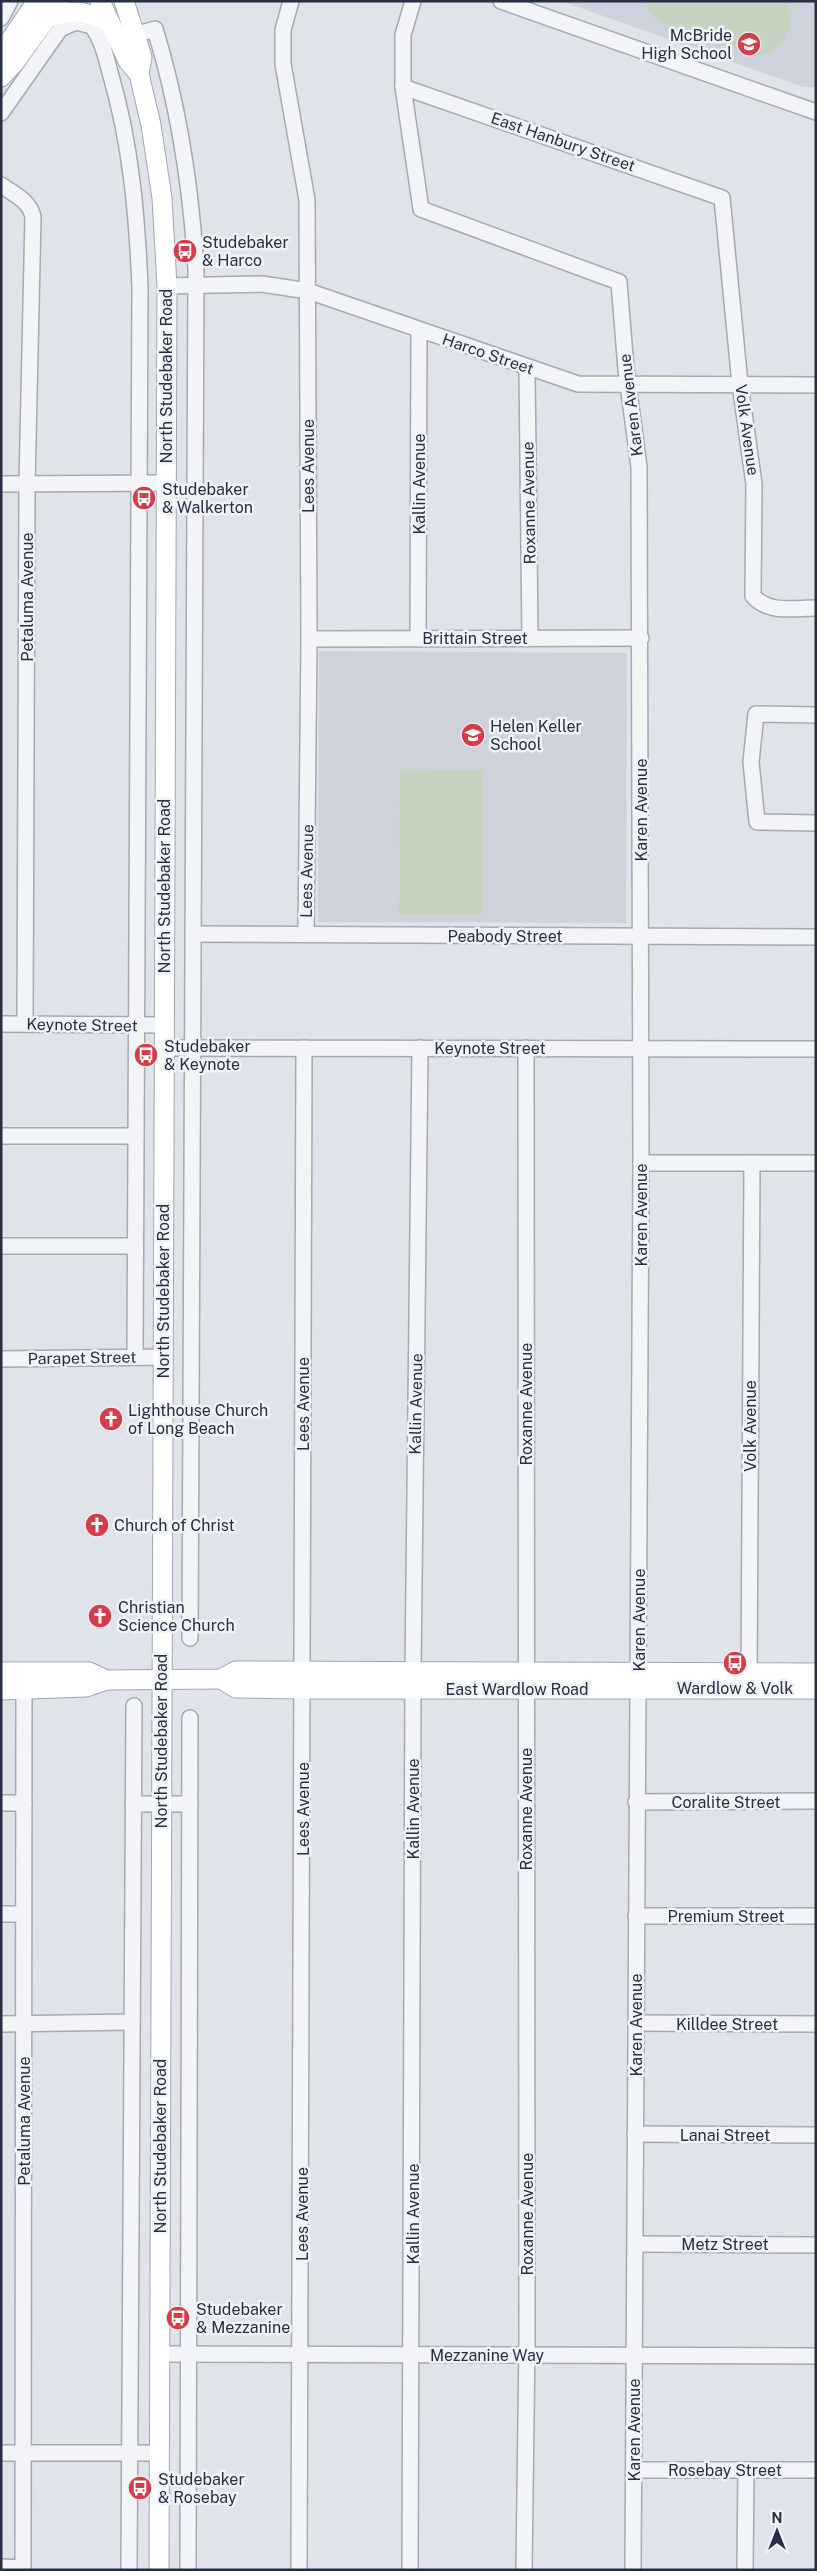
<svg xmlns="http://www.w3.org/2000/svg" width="817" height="2571" font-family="'Public Sans',sans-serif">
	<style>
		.built { fill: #ced2dc }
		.green { fill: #c4d4c1 }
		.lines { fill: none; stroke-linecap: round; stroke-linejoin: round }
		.minor-casing { stroke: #a5a9b5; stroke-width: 18 }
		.major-casing { stroke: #9ea6b7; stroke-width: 21 }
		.minor { stroke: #f3f4f8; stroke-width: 15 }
		.major { stroke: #fff; stroke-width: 19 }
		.labels { text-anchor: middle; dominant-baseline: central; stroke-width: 5; stroke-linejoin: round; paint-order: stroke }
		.poi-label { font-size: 16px; fill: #272f43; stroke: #f0f2f7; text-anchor: start }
		.street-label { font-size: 16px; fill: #272f43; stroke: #f0f2f7 }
	</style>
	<rect width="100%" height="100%" fill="#e0e3ea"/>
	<!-- built -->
	<g class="built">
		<polygon points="561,1 816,1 816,87 803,87"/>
		<polygon points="319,651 627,653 626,923 318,922"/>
	</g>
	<!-- green -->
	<g class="green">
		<polygon points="647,1 788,1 790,27 783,42 771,52 754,56 659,21 647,10"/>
		<polygon points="400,769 483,770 482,914 399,914"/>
	</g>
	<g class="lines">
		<!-- minor casing -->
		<g class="minor-casing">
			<g id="minor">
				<polyline points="291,1 283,30 283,64 307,200 309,639 306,934"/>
				<polyline points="413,1 403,35 403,87 421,209 619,282 626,369 639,467 641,1163 633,2570"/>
				<polyline points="501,1 816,112"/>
				<polyline points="1,18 10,1"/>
				<path d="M135,35L155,29C179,107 191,187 196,269L190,1638"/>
				<path d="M403,87L722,198L740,384L754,484L753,596C769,614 794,608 816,608"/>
				<path d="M1,113L60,29L76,22L92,26C103,41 106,58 111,76C131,145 137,215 140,287L135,1357"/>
				<path d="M1,185C14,194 30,201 33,217L27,484L25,1024"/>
				<polyline points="167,286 262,284 308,291 578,384 816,385"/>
				<polyline points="527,368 530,638"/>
				<polyline points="1,484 166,483"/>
				<polyline points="309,639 641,638"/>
				<polyline points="418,639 419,330"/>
				<polyline points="816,715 756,714 751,762 757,822 816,823"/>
				<polyline points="194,934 816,937"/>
				<polyline points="1,1024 164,1025"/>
				<polyline points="164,1048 816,1049"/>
				<polyline points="1,1136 136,1136"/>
				<polyline points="641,1163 816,1163"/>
				<polyline points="1,1246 135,1246"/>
				<polyline points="1,1359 163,1357"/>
				<polyline points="749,1682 752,1163"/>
				<polyline points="636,1802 816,1801"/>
				<polyline points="1,1803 24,1803"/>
				<polyline points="133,1804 190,1804"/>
				<polyline points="1,1914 23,1914"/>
				<polyline points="636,1916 816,1916"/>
				<polyline points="637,2023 816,2024"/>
				<polyline points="1,2024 132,2022"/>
				<polyline points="635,2134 816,2135"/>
				<polyline points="635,2244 816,2245"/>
				<polyline points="159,2354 816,2356"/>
				<polyline points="1,2453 159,2453"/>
				<polyline points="634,2470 816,2470"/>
				<polyline points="1,2567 23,2568"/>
				<polyline points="23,2570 24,1679"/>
				<polyline points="129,2570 134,1706"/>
				<polyline points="188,2570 190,1718"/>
				<polyline points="299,2570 304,1048"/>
				<polyline points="410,2570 413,1672 420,1048"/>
				<polyline points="524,2570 527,2342 526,1048"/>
				<polyline points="745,2570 746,2470"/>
			</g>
		</g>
		<!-- major casing -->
		<g class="major-casing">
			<g id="major">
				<polyline points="100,1 128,61 139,74"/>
				<polyline points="124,1 142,57 139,74 151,125 162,198 167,286 159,2570"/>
				<path d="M47,17C76,9 84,10 110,23"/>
				<polyline points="1,54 37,1"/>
				<polyline points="1,77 15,62 59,1"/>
				<polyline points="1,1672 89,1672 106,1680"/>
				<polyline points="221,1679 236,1688 303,1689 816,1689"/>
				<polyline points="1,1690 86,1687 106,1680 221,1679 236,1671 816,1673"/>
			</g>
		</g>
		<!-- minor -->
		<use href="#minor" class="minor"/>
		<!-- major -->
		<use href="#major" class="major"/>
	</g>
	<!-- icons -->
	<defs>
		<g id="school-disc" transform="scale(1.25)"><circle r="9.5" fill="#d73d48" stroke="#f0f2f7"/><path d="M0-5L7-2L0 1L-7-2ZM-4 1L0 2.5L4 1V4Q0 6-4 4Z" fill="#fff"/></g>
		<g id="bus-disc" transform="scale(1.25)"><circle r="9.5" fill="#d73d48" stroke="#f0f2f7"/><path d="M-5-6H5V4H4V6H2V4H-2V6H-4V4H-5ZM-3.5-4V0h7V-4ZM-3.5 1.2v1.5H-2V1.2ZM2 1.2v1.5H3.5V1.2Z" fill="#fff"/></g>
		<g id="church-disc" transform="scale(1.25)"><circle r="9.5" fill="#d73d48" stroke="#f0f2f7"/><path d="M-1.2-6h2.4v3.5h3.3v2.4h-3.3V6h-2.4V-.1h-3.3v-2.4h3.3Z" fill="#fff"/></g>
	</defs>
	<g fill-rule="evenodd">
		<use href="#school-disc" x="749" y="44"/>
		<use href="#bus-disc" x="185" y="251"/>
		<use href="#bus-disc" x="144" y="498"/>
		<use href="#school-disc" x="473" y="735"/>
		<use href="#bus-disc" x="146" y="1055"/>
		<use href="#church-disc" x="111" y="1419"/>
		<use href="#church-disc" x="97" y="1525"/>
		<use href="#church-disc" x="100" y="1616"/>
		<use href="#bus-disc" x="735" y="1663"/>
		<use href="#bus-disc" x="178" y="2318"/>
		<use href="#bus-disc" x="140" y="2488"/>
	</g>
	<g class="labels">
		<!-- poi labels -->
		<g class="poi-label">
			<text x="732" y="35" text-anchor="end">McBride<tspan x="732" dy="18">High School</tspan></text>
			<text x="202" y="242">Studebaker<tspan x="202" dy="18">&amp; Harco</tspan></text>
			<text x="162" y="489">Studebaker<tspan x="162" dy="18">&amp; Walkerton</tspan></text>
			<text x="490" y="726">Helen Keller<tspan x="490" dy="18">School</tspan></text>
			<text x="164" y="1046">Studebaker<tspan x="164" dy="18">&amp; Keynote</tspan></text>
			<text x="128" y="1410">Lighthouse Church<tspan x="128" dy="18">of Long Beach</tspan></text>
			<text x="114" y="1525">Church of Christ</text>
			<text x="118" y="1607">Christian<tspan x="118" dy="18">Science Church</tspan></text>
			<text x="735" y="1688" text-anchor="middle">Wardlow &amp; Volk</text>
			<text x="196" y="2309">Studebaker<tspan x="196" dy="18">&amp; Mezzanine</tspan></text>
			<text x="158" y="2479">Studebaker<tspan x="158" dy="18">&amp; Rosebay</tspan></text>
		</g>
		<!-- street labels -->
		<g class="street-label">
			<text transform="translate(563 142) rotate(19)">East Hanbury Street</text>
			<text transform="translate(488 354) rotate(19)">Harco Street</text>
			<text transform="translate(166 376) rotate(-90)">North Studebaker Road</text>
			<text transform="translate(631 405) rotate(-97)">Karen Avenue</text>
			<text transform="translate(747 430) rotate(82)">Volk Avenue</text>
			<text transform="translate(308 466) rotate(-90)">Lees Avenue</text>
			<text transform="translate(419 484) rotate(-90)">Kallin Avenue</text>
			<text transform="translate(529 503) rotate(-91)">Roxanne Avenue</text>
			<text transform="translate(27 597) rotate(-90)">Petaluma Avenue</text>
			<text x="475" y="638">Brittain Street</text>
			<text transform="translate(641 810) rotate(-90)">Karen Avenue</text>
			<text transform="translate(307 871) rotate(-89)">Lees Avenue</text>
			<text transform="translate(164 886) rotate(-90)">North Studebaker Road</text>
			<text x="505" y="936">Peabody Street</text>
			<text transform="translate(82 1025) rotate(1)">Keynote Street</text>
			<text x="490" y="1048">Keynote Street</text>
			<text transform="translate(641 1215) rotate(-90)">Karen Avenue</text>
			<text transform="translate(163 1291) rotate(-90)">North Studebaker Road</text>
			<text transform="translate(82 1358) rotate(-1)">Parapet Street</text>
			<text transform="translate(303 1404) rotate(-90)">Lees Avenue</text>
			<text transform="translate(416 1404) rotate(-89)">Kallin Avenue</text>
			<text transform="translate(526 1404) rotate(-90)">Roxanne Avenue</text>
			<text transform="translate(750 1426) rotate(-90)">Volk Avenue</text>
			<text transform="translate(639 1620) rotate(-90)">Karen Avenue</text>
			<text x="517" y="1689">East Wardlow Road</text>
			<text transform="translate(161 1741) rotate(-90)">North Studebaker Road</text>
			<text x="726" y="1802">Coralite Street</text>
			<text transform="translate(303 1809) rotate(-90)">Lees Avenue</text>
			<text transform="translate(413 1809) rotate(-90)">Kallin Avenue</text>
			<text transform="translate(526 1809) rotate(-90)">Roxanne Avenue</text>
			<text x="726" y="1916">Premium Street</text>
			<text x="727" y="2024">Killdee Street</text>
			<text transform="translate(636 2025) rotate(-90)">Karen Avenue</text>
			<text transform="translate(24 2121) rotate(-90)">Petaluma Avenue</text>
			<text x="725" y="2135">Lanai Street</text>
			<text transform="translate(160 2146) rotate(-90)">North Studebaker Road</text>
			<text transform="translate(302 2214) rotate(-90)">Lees Avenue</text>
			<text transform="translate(413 2214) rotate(-90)">Kallin Avenue</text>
			<text transform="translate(527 2214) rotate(-90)">Roxanne Avenue</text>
			<text x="725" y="2244">Metz Street</text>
			<text x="487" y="2355">Mezzanine Way</text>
			<text transform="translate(634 2430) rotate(-90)">Karen Avenue</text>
			<text x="725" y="2470">Rosebay Street</text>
		</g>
	</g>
	<!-- border -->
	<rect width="817" height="2571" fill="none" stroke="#272f43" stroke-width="5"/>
	<!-- north arrow -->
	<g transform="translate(777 2531)" stroke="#f0f2f7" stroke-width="4" paint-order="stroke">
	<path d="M0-4L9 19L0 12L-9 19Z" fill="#272f43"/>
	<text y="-8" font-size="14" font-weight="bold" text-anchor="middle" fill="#272f43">N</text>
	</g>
</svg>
